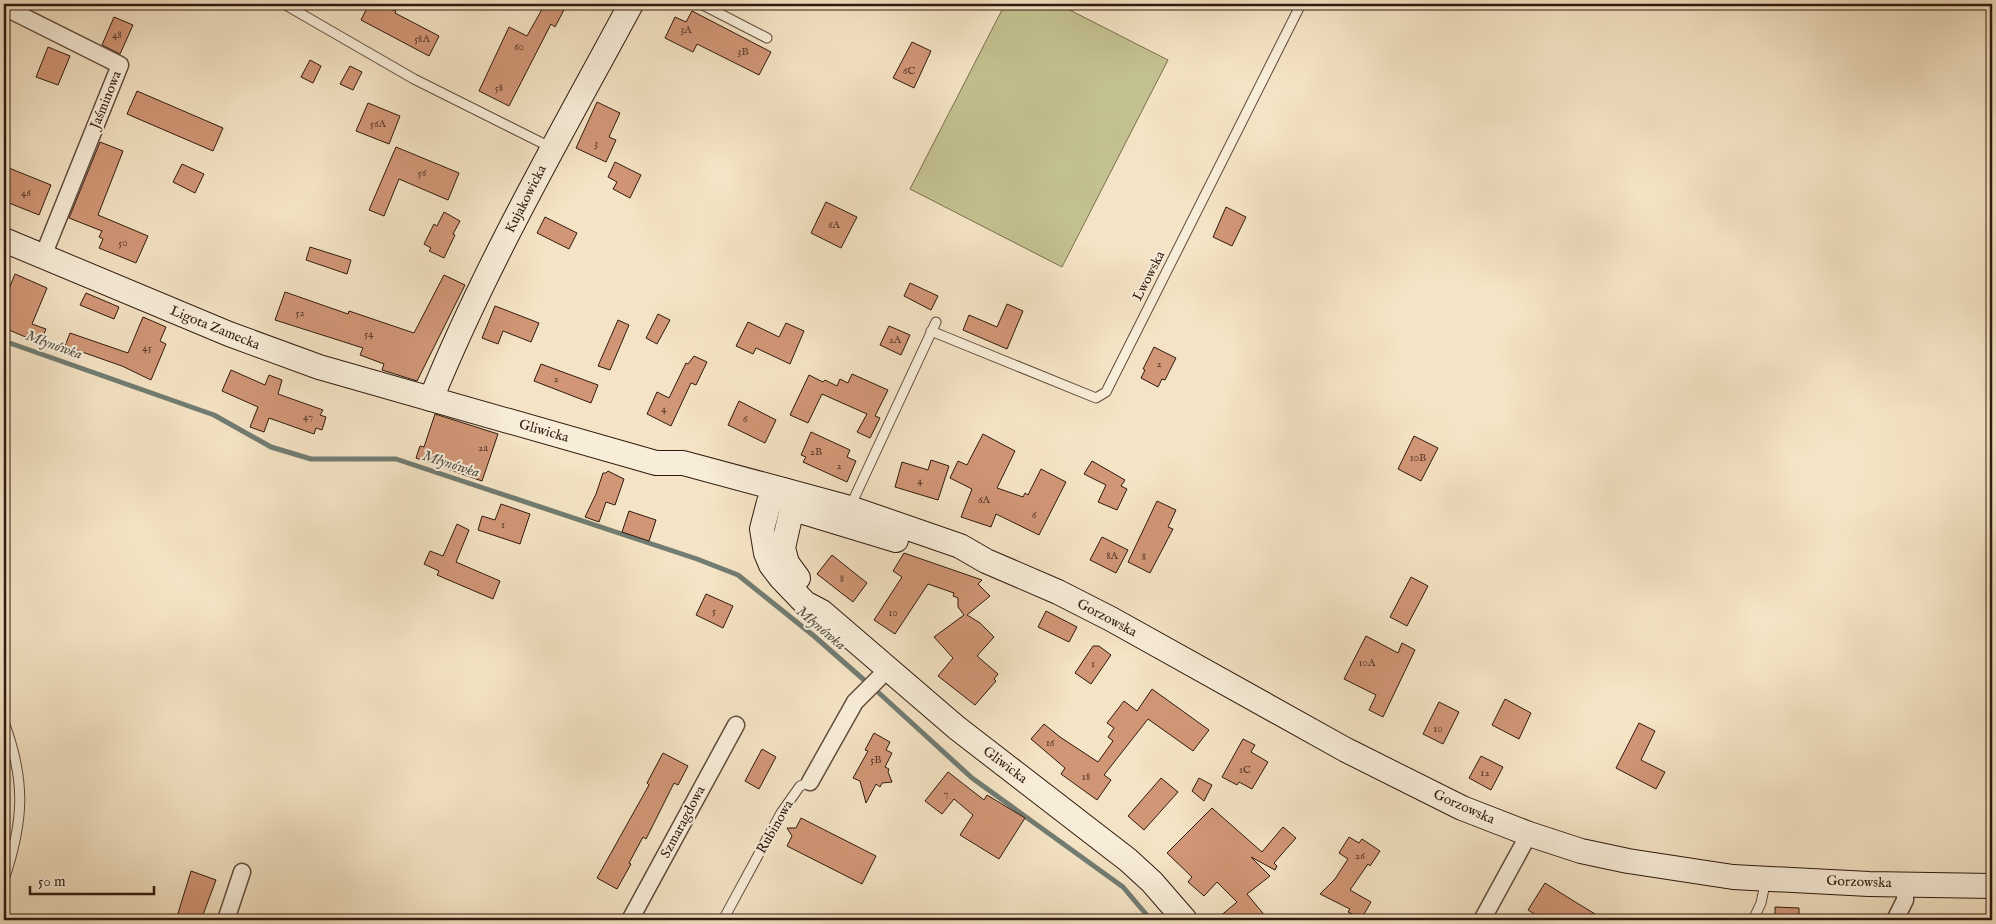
<svg xmlns="http://www.w3.org/2000/svg" width="1996" height="924" font-family="'IM FELL English',serif">
	<style>
		.green { fill: #c3c18f; stroke: #7a6e4f }
		.lines { fill: none; stroke-linecap: round; stroke-linejoin: round }
		.stream { stroke: #717c72; stroke-width: 5 }
		.building { fill: #d19676; stroke: #301a0f }
		.lane-casing { stroke: #614c3c; stroke-width: 11 }
		.street-casing { stroke: #614c3c; stroke-width: 19 }
		.secondary-casing { stroke: #301a0f; stroke-width: 26 }
		.lane { stroke: #f8edd9; stroke-width: 9 }
		.street { stroke: #f8edd9; stroke-width: 16 }
		.secondary { stroke: #f8edd9; stroke-width: 24 }
		.labels { text-anchor: middle; dominant-baseline: central; stroke-width: 4; stroke-linejoin: round; paint-order: stroke }
		.number-label { font-size: 11px; fill: #583929 }
		.street-label { font-size: 14px; fill: #301a0f; stroke: #f8edd9 }
		.water-label { font-size: 15px; font-style: italic; fill: #565349; stroke: #f8edd9 }
	</style>
	<rect width="100%" height="100%" fill="#f4e3c4"/>
	<filter id="stains"><feTurbulence type="fractalNoise" baseFrequency=".004" numOctaves="4"/><feColorMatrix values="0 0 0 0 .2 0 0 0 0 .09 0 0 0 0 .02 0 0 0 .5 -.17"/></filter>
	<radialGradient id="worn" r=".72"><stop offset=".6" stop-color="#630" stop-opacity="0"/><stop offset="1" stop-color="#630" stop-opacity=".3"/></radialGradient>
	<!-- green -->
	<polygon class="green" points="1005,4 1058,4 1168,60 1062,267 910,189"/>
	<g class="lines">
		<!-- stream -->
		<g class="stream">
			<polyline points="4,341 214,415 271,447 311,459 396,459 697,559 738,575 814,636 863,679"/>
			<polyline points="879,693 972,778 1123,887 1151,920"/>
		</g>
	</g>
	<!-- building -->
	<g class="building">
		<polygon points="369,4 390,4 388,8 396,11 395,13 439,36 429,56 361,20"/>
		<polygon points="545,4 567,4 555,27 551,24 509,106 479,91 509,27 527,36"/>
		<polygon points="692,11 771,52 759,75 697,44 693,52 665,38 675,17 686,22"/>
		<polygon points="114,17 133,25 120,54 102,45"/>
		<polygon points="912,42 931,51 914,88 893,78"/>
		<polygon points="48,47 70,56 58,85 36,77"/>
		<polygon points="310,60 321,66 313,83 301,77"/>
		<polygon points="350,66 362,72 353,90 340,84"/>
		<polygon points="137,91 223,128 213,151 127,114"/>
		<polygon points="597,102 620,113 609,137 616,140 606,162 576,148"/>
		<polygon points="368,103 400,116 389,144 356,131"/>
		<polygon points="100,142 123,151 98,215 148,236 136,263 99,248 103,239 99,237 102,231 69,218"/>
		<polygon points="396,147 459,173 448,200 399,179 384,216 369,210"/>
		<polygon points="615,162 641,175 630,198 613,189 617,182 608,177"/>
		<polygon points="182,164 204,174 195,193 173,182"/>
		<polygon points="4,166 51,185 39,215 4,201"/>
		<polygon points="826,202 857,217 841,248 811,233"/>
		<polygon points="1226,207 1246,217 1232,246 1213,237"/>
		<polygon points="444,212 460,221 453,234 455,235 444,258 429,251 431,248 424,244 434,224 437,226"/>
		<polygon points="545,217 577,233 569,249 537,233"/>
		<polygon points="310,247 351,260 347,274 306,260"/>
		<polygon points="15,274 47,288 32,324 46,329 40,343 4,328 4,301"/>
		<polygon points="444,275 465,285 417,381 382,370 384,364 360,355 363,348 275,320 285,292 348,314 349,311 414,333"/>
		<polygon points="910,283 938,296 931,310 904,296"/>
		<polygon points="86,293 119,307 114,319 80,305"/>
		<polygon points="1007,304 1023,311 1007,349 963,330 969,315 997,327"/>
		<polygon points="495,306 539,323 531,342 503,331 498,344 482,338"/>
		<polygon points="658,314 670,320 657,344 646,338"/>
		<polygon points="143,317 166,327 160,341 166,344 151,380 122,366 65,346 70,333 128,353"/>
		<polygon points="618,320 629,325 610,370 598,366"/>
		<polygon points="748,322 779,337 786,323 804,331 790,364 756,348 753,354 736,346"/>
		<polygon points="889,326 910,335 901,355 880,345"/>
		<polygon points="1154,347 1176,358 1165,380 1162,379 1158,387 1141,378 1145,370 1143,369"/>
		<polygon points="694,356 707,362 696,385 691,383 671,426 647,414 657,392 669,398 686,363 688,364"/>
		<polygon points="541,364 598,385 591,403 534,381"/>
		<polygon points="231,370 265,385 269,375 282,380 278,394 323,410 320,415 326,417 322,430 316,428 314,434 269,418 264,432 250,427 258,407 222,391"/>
		<polygon points="852,374 888,390 875,416 880,418 870,438 857,432 867,414 822,394 808,423 790,415 809,375 823,382 825,380 837,386 840,379 848,383"/>
		<polygon points="739,401 776,420 765,443 728,425"/>
		<polygon points="435,414 498,434 482,481 416,458 420,446 424,447"/>
		<polygon points="811,432 850,450 847,457 856,461 847,482 803,462 806,457 801,455"/>
		<polygon points="983,434 1015,451 997,488 1023,497 1025,493 1028,495 1041,469 1066,482 1039,535 996,514 991,527 961,517 972,489 950,478 958,461 967,465"/>
		<polygon points="1414,436 1438,448 1421,481 1398,469"/>
		<polygon points="931,460 949,466 938,500 895,487 902,462 928,470"/>
		<polygon points="1092,461 1125,480 1121,486 1127,489 1117,510 1098,502 1106,485 1084,474"/>
		<polygon points="608,471 624,479 615,505 606,502 599,522 585,517 596,494 603,473 606,473"/>
		<polygon points="1157,501 1176,510 1168,527 1173,529 1150,573 1128,562"/>
		<polygon points="501,504 530,514 520,544 478,530 482,516 495,520"/>
		<polygon points="629,511 656,520 649,541 622,532"/>
		<polygon points="457,524 469,530 456,562 500,581 493,599 437,575 439,571 424,564 430,551 443,556"/>
		<polygon points="1102,537 1128,550 1116,573 1090,560"/>
		<polygon points="904,553 982,580 978,584 990,596 967,615 980,623 994,637 977,656 998,674 994,679 996,681 975,705 938,676 953,658 934,637 964,615 958,607 958,598 953,596 954,593 928,584 895,634 874,620 902,577 893,571"/>
		<polygon points="832,555 867,583 853,602 817,574"/>
		<polygon points="1411,577 1428,586 1407,626 1390,617"/>
		<polygon points="706,594 733,606 723,628 696,615"/>
		<polygon points="1046,611 1077,627 1069,642 1038,627"/>
		<polygon points="1366,636 1398,653 1402,643 1415,650 1383,717 1369,710 1376,695 1344,679"/>
		<polygon points="1093,646 1099,646 1111,655 1091,684 1075,673"/>
		<polygon points="1152,689 1209,730 1193,751 1148,719 1104,775 1111,780 1097,800 1061,774 1065,768 1031,739 1044,724 1060,737 1098,762 1113,741 1108,737 1114,728 1107,723 1124,701 1137,711"/>
		<polygon points="1505,699 1531,713 1519,739 1492,725"/>
		<polygon points="1439,702 1459,712 1443,744 1423,734"/>
		<polygon points="1639,723 1655,731 1641,760 1665,772 1656,789 1616,768"/>
		<polygon points="874,733 890,742 886,750 892,753 885,767 889,769 888,772 892,782 882,783 880,787 876,784 866,803 860,781 853,778 868,751 865,750"/>
		<polygon points="1243,739 1255,745 1251,752 1268,762 1252,789 1239,782 1237,785 1222,777"/>
		<polygon points="762,749 776,757 759,789 745,781"/>
		<polygon points="663,753 688,766 678,785 674,783 646,839 643,837 629,863 631,864 617,889 597,878 649,785 647,783"/>
		<polygon points="1481,756 1503,767 1491,790 1469,778"/>
		<polygon points="948,772 984,800 987,795 1025,818 999,859 960,835 973,815 954,799 942,814 925,801"/>
		<polygon points="1161,778 1178,792 1144,830 1128,816"/>
		<polygon points="1199,778 1212,785 1204,801 1192,791"/>
		<polygon points="1212,808 1262,852 1283,827 1296,838 1274,863 1277,866 1275,870 1251,857 1270,876 1247,894 1266,917 1263,920 1220,920 1218,918 1237,902 1217,882 1204,896 1188,882 1192,877 1167,853"/>
		<polygon points="801,818 876,856 862,884 787,846 792,836 787,828 796,828"/>
		<polygon points="1349,837 1359,843 1362,839 1380,851 1370,866 1368,864 1350,890 1371,902 1363,916 1361,915 1360,918 1348,912 1350,909 1320,894 1335,879 1348,859 1339,853"/>
		<polygon points="191,871 216,880 201,920 176,920"/>
		<polygon points="1545,883 1572,900 1605,920 1544,920 1528,910"/>
		<polygon points="1775,907 1799,908 1799,920 1775,920"/>
	</g>
	<g class="lines">
		<!-- lane casing -->
		<g class="lane-casing">
			<g id="lane">
				<polyline points="284,4 414,79 552,148"/>
				<polyline points="701,4 767,38"/>
				<polyline points="931,331 1096,398 1106,392 1301,4"/>
				<polyline points="850,507 936,322"/>
				<path d="M4,722C26,781 24,821 4,880"/>
				<polyline points="723,920 781,813 800,786 810,782"/>
				<polyline points="1753,920 1761,903 1766,879"/>
			</g>
		</g>
		<!-- street casing -->
		<g class="street-casing">
			<g id="street">
				<polyline points="4,7 120,65 43,256"/>
				<polyline points="810,782 855,702 888,669"/>
				<polyline points="226,920 242,872"/>
				<polyline points="630,920 736,725"/>
				<polyline points="1482,920 1529,834"/>
				<polyline points="1895,920 1905,900 1905,884"/>
			</g>
		</g>
		<!-- secondary casing -->
		<g class="secondary-casing">
			<g id="secondary">
				<polyline points="4,240 229,334 319,367 656,463 683,463 850,508 960,546 986,561 1058,592 1111,619 1346,750 1462,808 1529,834 1581,851 1628,861 1733,877 1869,884 1992,886"/>
				<path d="M431,399C487,262 561,134 631,4"/>
				<polyline points="783,490 769,502 762,529 766,553 771,565 781,578 805,603 822,612 957,728 1128,860 1152,882 1185,920"/>
				<polyline points="785,494 792,508 783,548 787,563 798,578"/>
				<polyline points="797,510 896,540"/>
			</g>
		</g>
		<!-- lane -->
		<use href="#lane" class="lane"/>
		<!-- street -->
		<use href="#street" class="street"/>
		<!-- secondary -->
		<use href="#secondary" class="secondary"/>
	</g>
	<g class="labels">
		<!-- number labels -->
		<g class="number-label">
			<text x="686" y="30">3A</text>
			<text x="117" y="35">48</text>
			<text x="422" y="39">58A</text>
			<text x="519" y="47">60</text>
			<text x="743" y="52">3B</text>
			<text x="909" y="71">6C</text>
			<text x="499" y="88">58</text>
			<text x="378" y="124">56A</text>
			<text x="596" y="144">3</text>
			<text x="422" y="173">56</text>
			<text x="26" y="193">46</text>
			<text x="834" y="225">6A</text>
			<text x="123" y="243">50</text>
			<text x="300" y="313">52</text>
			<text x="369" y="334">54</text>
			<text x="895" y="340">2A</text>
			<text x="147" y="348">45</text>
			<text x="1159" y="364">2</text>
			<text x="556" y="379">2</text>
			<text x="664" y="409">4</text>
			<text x="308" y="417">47</text>
			<text x="745" y="419">6</text>
			<text x="483" y="448">2a</text>
			<text x="816" y="452">2B</text>
			<text x="1418" y="458">10B</text>
			<text x="839" y="466">2</text>
			<text x="920" y="481">4</text>
			<text x="984" y="500">6A</text>
			<text x="1034" y="515">6</text>
			<text x="503" y="525">1</text>
			<text x="1112" y="556">8A</text>
			<text x="1144" y="557">8</text>
			<text x="842" y="579">8</text>
			<text x="714" y="611">5</text>
			<text x="893" y="613">10</text>
			<text x="1367" y="663">10A</text>
			<text x="1093" y="664">1</text>
			<text x="1438" y="729">10</text>
			<text x="1050" y="743">16</text>
			<text x="876" y="760">5B</text>
			<text x="1245" y="770">1C</text>
			<text x="1485" y="773">12</text>
			<text x="1086" y="777">18</text>
			<text x="946" y="794">7</text>
			<text x="1360" y="856">26</text>
		</g>
		<!-- street labels -->
		<g class="street-label">
			<text transform="translate(106 100) rotate(-68)">Jaśminowa</text>
			<text transform="translate(526 199) rotate(-63)">Kujakowicka</text>
			<text transform="translate(1149 276) rotate(-63)">Lwowska</text>
			<text transform="translate(215 328) rotate(22)">Ligota Zamecka</text>
			<text transform="translate(544 431) rotate(16)">Gliwicka</text>
			<text transform="translate(1107 618) rotate(28)">Gorzowska</text>
			<text transform="translate(1005 765) rotate(37)">Gliwicka</text>
			<text transform="translate(1464 807) rotate(24)">Gorzowska</text>
			<text transform="translate(683 822) rotate(-62)">Szmaragdowa</text>
			<text transform="translate(775 827) rotate(-60)">Rubinowa</text>
			<text transform="translate(1859 882) rotate(2)">Gorzowska</text>
		</g>
		<!-- water labels -->
		<g class="water-label">
			<text transform="translate(54 345) rotate(20)">Młynówka</text>
			<text transform="translate(451 464) rotate(18)">Młynówka</text>
			<text transform="translate(821 628) rotate(40)">Młynówka</text>
		</g>
	</g>
	<!-- margin -->
	<rect width="1996" height="924" fill="none" stroke="#f4e3c4" stroke-width="20"/>
	<rect x="5" y="5" width="1986" height="914" fill="none" stroke="#301a0f" stroke-width="2.5"/>
	<rect x="10" y="10" width="1976" height="904" fill="none" stroke="#301a0f"/>
	<!-- scale -->
	<path d="M30 886v8h124v-8" fill="none" stroke="#301a0f" stroke-width="2.5"/>
	<text x="38" y="886" font-size="15" fill="#301a0f" stroke="#f8edd9" stroke-width="4" paint-order="stroke">50 m</text>
	<rect width="100%" height="100%" filter="url(#stains)"/>
	<rect width="100%" height="100%" fill="url(#worn)"/>
</svg>
